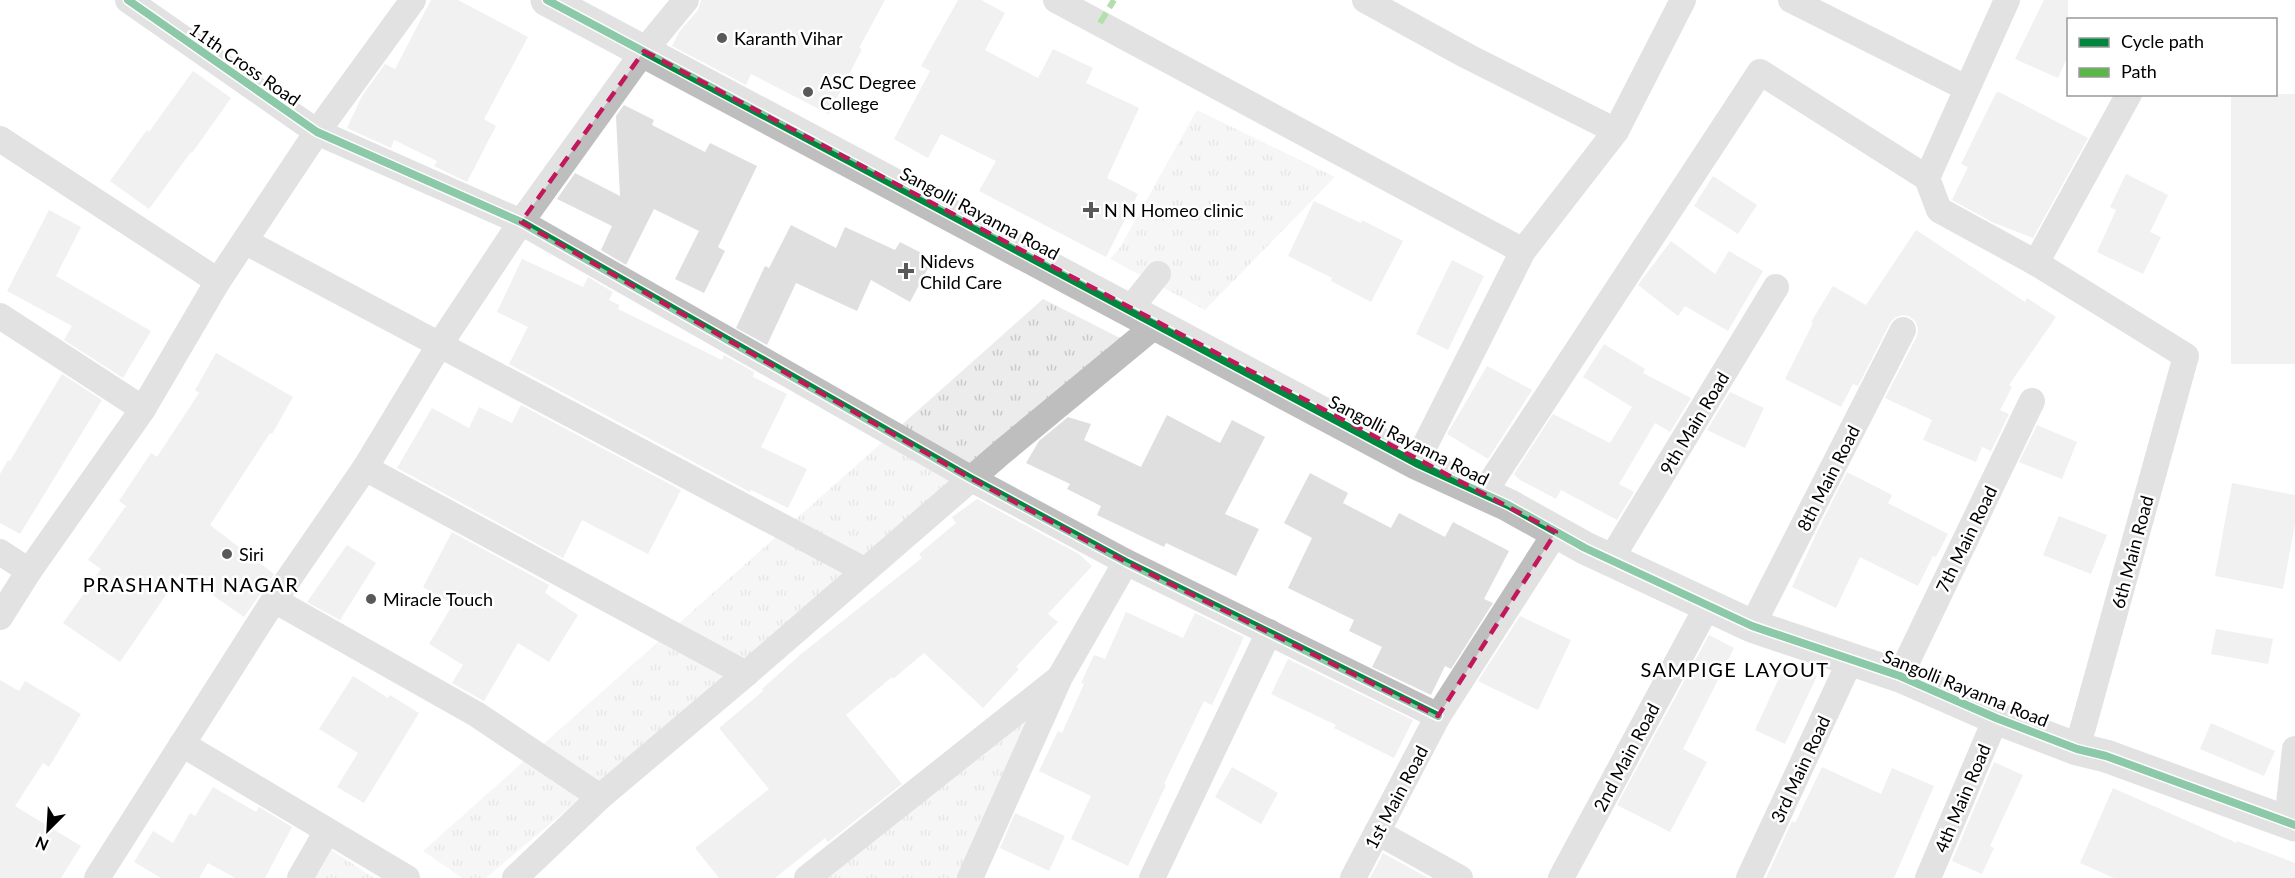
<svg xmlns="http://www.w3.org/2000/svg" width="2295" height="878" font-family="Lato,sans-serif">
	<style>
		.park { fill: url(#park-tufts) }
		.building { fill: #dfdfdf }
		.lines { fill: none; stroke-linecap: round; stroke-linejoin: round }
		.minor { stroke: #bebebe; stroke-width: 26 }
		.tertiary { stroke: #bebebe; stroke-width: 33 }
		.quiet { stroke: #58b947; stroke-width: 6; stroke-dasharray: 12 6; stroke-linecap: butt }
		.cycleway-casing { stroke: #fff; stroke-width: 11 }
		.cycleway { stroke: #00873e; stroke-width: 8 }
		.marked { fill: none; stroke: #c2185b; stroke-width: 4.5; stroke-dasharray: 12 8; stroke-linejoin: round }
		.poi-dot { fill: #595959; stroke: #fff; stroke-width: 2 }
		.labels { text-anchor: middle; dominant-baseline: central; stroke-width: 5; stroke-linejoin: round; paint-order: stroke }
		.poi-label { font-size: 18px; fill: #000; stroke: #fff; text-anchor: start }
		.street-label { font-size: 18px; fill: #000; stroke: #fff }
		.neighbourhood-label { font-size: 20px; letter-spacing: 1.5px; fill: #000; stroke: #fff }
	</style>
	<defs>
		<pattern id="park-tufts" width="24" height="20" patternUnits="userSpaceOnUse" patternTransform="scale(1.5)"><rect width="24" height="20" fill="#ececec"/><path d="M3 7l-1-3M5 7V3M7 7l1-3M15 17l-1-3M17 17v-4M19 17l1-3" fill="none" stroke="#c9c9c9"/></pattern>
	</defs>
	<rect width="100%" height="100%" fill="#fff"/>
	<!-- park -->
	<g class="park">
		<polygon points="1197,110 1335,177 1205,310 1110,259 1119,249"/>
		<polygon points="1043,299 1124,340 486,878 462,878 423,851"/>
		<polygon points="1040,704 960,878 822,878"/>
		<polygon points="318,841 374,878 292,878"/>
	</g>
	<!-- building -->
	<g class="building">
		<polygon points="431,0 458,0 528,37 484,119 496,126 467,182 434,166 437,161 394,140 391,148 347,128 362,96 385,64 395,69"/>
		<polygon points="701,0 885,0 859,48 862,49 829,114 751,74 746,85 672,46 679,32 698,10"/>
		<polygon points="958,0 981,0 1005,13 985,50 1038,78 1053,49 1093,68 1086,83 1139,108 1107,178 1138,194 1106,257 979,191 996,161 941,134 928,158 894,139 930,71 921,66"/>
		<polygon points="2044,0 2068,0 2068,56 2058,78 2015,59"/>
		<polygon points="193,71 231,98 192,153 191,152 149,209 110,181 147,130 149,132"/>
		<polygon points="1999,92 2088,138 2033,238 1992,222 1952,200 1968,167 1961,164 1996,93"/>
		<rect x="2231" y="94" width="64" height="270"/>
		<polygon points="624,105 654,120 652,125 705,152 710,143 757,166 718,247 725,251 704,293 675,279 699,231 654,209 626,265 601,250 612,226 557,199 575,173 620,196 616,116"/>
		<polygon points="2126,174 2168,195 2150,232 2161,237 2143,274 2097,252 2116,210 2110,207"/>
		<polygon points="1713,176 1757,205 1738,234 1694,206"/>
		<polygon points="1314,201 1361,223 1362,220 1403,241 1371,302 1331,281 1332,278 1288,256"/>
		<polygon points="49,210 81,227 56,276 151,331 123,378 64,340 72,326 7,291"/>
		<polygon points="791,225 836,248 845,227 895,250 900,242 933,259 910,302 871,280 857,311 796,283 767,345 736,328 765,266 769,268"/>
		<polygon points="1916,230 2025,302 2027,298 2056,317 2009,385 2012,387 2000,410 2009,414 1991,451 1982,447 1976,462 1923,440 1932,420 1885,398 1917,336 1918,329 1916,322 1909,316 1902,315 1894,318 1890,323 1858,386 1853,384 1841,407 1785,379 1813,323 1811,322 1833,286 1866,305"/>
		<polygon points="1671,241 1715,274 1729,251 1763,271 1728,331 1685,306 1678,316 1638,285"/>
		<polygon points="522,259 583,287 588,277 613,292 609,300 619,305 618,309 722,360 724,355 754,372 753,377 787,394 761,447 807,469 788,508 751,490 750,492 509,364 528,327 497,312"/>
		<polygon points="1452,260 1484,276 1448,350 1416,334"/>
		<polygon points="1604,344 1645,369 1643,373 1691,398 1670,432 1655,423 1619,484 1634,492 1617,520 1561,490 1556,499 1520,480 1514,474 1553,414 1610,443 1632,407 1583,377"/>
		<polygon points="216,353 293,397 272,434 270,433 210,525 274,574 244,617 181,573 120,662 63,623 101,569 88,560 126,506 119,501 151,453 157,457 199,393 195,390"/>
		<polygon points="1487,366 1532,390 1488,459 1447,434"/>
		<polygon points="62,374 102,400 20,534 0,523 0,474 8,460 10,461"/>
		<polygon points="1730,392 1764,408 1745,448 1707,430"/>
		<polygon points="521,405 681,490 648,554 582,520 563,558 397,468 432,408 469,428 479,407 512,423"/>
		<polygon points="1167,415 1220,443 1232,420 1265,437 1225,514 1259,529 1236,576 1166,543 1164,547 1097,515 1101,506 1067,489 1070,484 1026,463 1039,441 1068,417 1091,424 1084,440 1141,467"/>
		<polygon points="2037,425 2077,442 2062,479 2019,462"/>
		<polygon points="1847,472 1892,495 1888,503 1948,534 1936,557 1933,556 1918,586 1860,557 1836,608 1792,587 1817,532"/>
		<polygon points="1310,473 1348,493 1343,503 1391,528 1399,513 1445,537 1453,522 1509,551 1484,599 1493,603 1451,669 1445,666 1431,695 1372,667 1382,647 1349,631 1354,620 1288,588 1312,538 1284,523"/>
		<polygon points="2232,483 2295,495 2295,524 2283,589 2215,576"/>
		<polygon points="977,499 1079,554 1092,566 1048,614 1058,622 1016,667 1019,669 983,708 924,653 893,679 892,677 846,715 902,784 828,842 825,838 775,878 719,878 695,848 769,789 719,728 763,691 762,689 801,654 922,558 919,554 956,523 952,517"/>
		<polygon points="2059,516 2107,535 2091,574 2043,555"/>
		<polygon points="452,532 549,585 545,593 578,615 549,662 518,643 484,701 452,683 463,665 429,644 453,604 423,587"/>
		<polygon points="347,545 376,563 340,620 307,602"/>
		<polygon points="1126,612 1183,638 1195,613 1244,637 1212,705 1204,701 1164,784 1166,785 1128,866 1071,839 1091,796 1039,771 1058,731 1062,733 1084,684 1081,683 1094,655 1105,659"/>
		<polygon points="1520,616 1571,640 1538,710 1478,681"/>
		<polygon points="2216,629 2273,639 2268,664 2211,654"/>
		<polygon points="1709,635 1734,648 1683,749 1707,762 1670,832 1617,805"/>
		<polygon points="1288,659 1413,720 1394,758 1334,728 1336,725 1271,694"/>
		<polygon points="1787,661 1817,676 1785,744 1755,730"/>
		<polygon points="353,676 388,698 390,695 419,713 364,803 337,787 358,753 319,729"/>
		<polygon points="0,680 19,691 25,681 81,714 49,767 43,763 15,806 81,846 61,878 0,878"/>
		<polygon points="2211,723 2275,751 2264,776 2200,749"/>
		<polygon points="1994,762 2023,775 1990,846 1994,848 1982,874 1952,861"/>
		<polygon points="1232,767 1278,793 1261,824 1215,797"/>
		<polygon points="1822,767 1881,794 1892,768 1934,786 1894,878 1766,878 1792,821 1795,823"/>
		<polygon points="213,787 256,812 259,807 292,827 265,878 235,878 208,863 199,878 161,878 134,862 153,831 173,843 190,813 195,816"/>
		<polygon points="2113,788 2237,843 2237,841 2295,863 2295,878 2114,878 2080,863"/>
		<polygon points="1015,813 1065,836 1049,871 1000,848"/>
		<polygon points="1383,853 1428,878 1370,878"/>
	</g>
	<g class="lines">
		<!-- minor -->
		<g class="minor">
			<polyline points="128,0 317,132 521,222 970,478 1126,562 1438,716"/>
			<polyline points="1056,0 1523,251"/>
			<polyline points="1365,0 1467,56 1616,131"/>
			<polyline points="1791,0 1966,88"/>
			<polyline points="2007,0 1927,178 1939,210 2036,263 2186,356 2077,749"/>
			<polyline points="0,139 218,281"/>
			<polyline points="246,242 864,570"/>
			<polyline points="2036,263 2129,94"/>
			<polyline points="1130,309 1158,274"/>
			<polyline points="0,316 143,409"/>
			<polyline points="1416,463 1523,251 1616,131 1683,0"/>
			<polyline points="365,468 746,674"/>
			<polyline points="1483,494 1760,72 1927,178"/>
			<polyline points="0,552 29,571"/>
			<polyline points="1611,559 1776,287"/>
			<polyline points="274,600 365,468 440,344 521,222 644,51 686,0"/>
			<polyline points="0,617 29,571 143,409 218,281 317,132 413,0"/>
			<polyline points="1752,626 1903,330"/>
			<polyline points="1900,676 2032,401"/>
			<polyline points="182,744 407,878"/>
			<polyline points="2287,822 2295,749"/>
			<polyline points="1377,832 1460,878"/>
			<polyline points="97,878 274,600 476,714 600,797"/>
			<polyline points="300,878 327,831"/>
			<polyline points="515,878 600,797 746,674 1002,452 1157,324"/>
			<polyline points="807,878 1058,679"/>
			<polyline points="970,878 1060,677 1126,562"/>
			<polyline points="1152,878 1269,632"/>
			<polyline points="1353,878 1438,716 1556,532"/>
			<polyline points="1561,878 1708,605"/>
			<polyline points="1749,878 1851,659"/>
			<polyline points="1928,878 1996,718"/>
		</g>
		<!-- tertiary -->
		<polyline class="tertiary" points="547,0 1416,463 1508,505 1585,548 1752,626 1900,676 1996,718 2077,749 2106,756 2295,825"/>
		<!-- quiet -->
		<polyline class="quiet" points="1100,23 1114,0"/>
		<!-- cycleway casing -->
		<g class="cycleway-casing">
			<g id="cycleway">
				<polyline points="128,0 317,132 521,222 970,478 1126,562 1438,716"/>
				<polyline points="547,0 1416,463 1508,505 1585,548 1752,626 1900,676 1996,718 2077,749 2106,756 2295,825"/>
			</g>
		</g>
		<!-- cycleway -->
		<use href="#cycleway" class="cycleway"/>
	</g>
	<!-- marked area -->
	<path d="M0 0H2295V878H0ZM644,51L1556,532L1438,716L1126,562L970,478L521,222Z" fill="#fff" fill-opacity=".55" fill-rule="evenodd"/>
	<path class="marked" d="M644,51L1556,532L1438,716L1126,562L970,478L521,222Z"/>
	<!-- markers -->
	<g class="poi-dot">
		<circle cx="722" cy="38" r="6"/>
		<circle cx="808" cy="92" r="6"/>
		<path d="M1088 201h6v6h6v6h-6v6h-6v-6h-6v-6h6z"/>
		<path d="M903 262h6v6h6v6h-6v6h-6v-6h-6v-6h6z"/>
		<circle cx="227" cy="554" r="6"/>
		<circle cx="371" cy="599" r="6"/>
	</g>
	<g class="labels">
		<!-- poi labels -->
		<g class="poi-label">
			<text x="734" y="38">Karanth Vihar</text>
			<text x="820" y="82">ASC Degree<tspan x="820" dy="21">College</tspan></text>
			<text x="1104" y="210">N N Homeo clinic</text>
			<text x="920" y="261">Nidevs<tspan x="920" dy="21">Child Care</tspan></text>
			<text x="239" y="554">Siri</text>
			<text x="383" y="599">Miracle Touch</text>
		</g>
		<!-- street labels -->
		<g class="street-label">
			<text transform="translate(245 64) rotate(35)">11th Cross Road</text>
			<text transform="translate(980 213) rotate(28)">Sangolli Rayanna Road</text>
			<text transform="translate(1694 423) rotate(-59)">9th Main Road</text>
			<text transform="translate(1409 440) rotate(27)">Sangolli Rayanna Road</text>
			<text transform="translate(1828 478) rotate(-63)">8th Main Road</text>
			<text transform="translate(1966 539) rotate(-64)">7th Main Road</text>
			<text transform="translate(2132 552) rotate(-75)">6th Main Road</text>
			<text transform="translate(1966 688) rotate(22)">Sangolli Rayanna Road</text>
			<text transform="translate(1626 757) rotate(-62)">2nd Main Road</text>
			<text transform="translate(1800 769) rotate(-65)">3rd Main Road</text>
			<text transform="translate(1396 797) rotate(-62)">1st Main Road</text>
			<text transform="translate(1962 798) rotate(-67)">4th Main Road</text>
		</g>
		<!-- neighbourhood labels -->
		<g class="neighbourhood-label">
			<text x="191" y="584">PRASHANTH NAGAR</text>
			<text x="1735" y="669">SAMPIGE LAYOUT</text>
		</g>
	</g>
	<!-- legend -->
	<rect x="2067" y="18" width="210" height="78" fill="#ffffff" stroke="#999999" stroke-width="1.5"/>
	<rect x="2079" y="38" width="30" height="9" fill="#00873e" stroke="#999999" stroke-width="1.5"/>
	<text x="2121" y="48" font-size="18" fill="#000000">Cycle path</text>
	<rect x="2079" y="68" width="30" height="9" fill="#58b947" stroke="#999999" stroke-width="1.5"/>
	<text x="2121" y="78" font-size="18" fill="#000000">Path</text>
	<!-- north arrow -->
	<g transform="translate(48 830) rotate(204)" stroke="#ffffff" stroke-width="4.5" paint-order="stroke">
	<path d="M0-4.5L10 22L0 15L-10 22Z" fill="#000000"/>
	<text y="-9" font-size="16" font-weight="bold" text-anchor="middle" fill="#000000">N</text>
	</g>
</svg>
